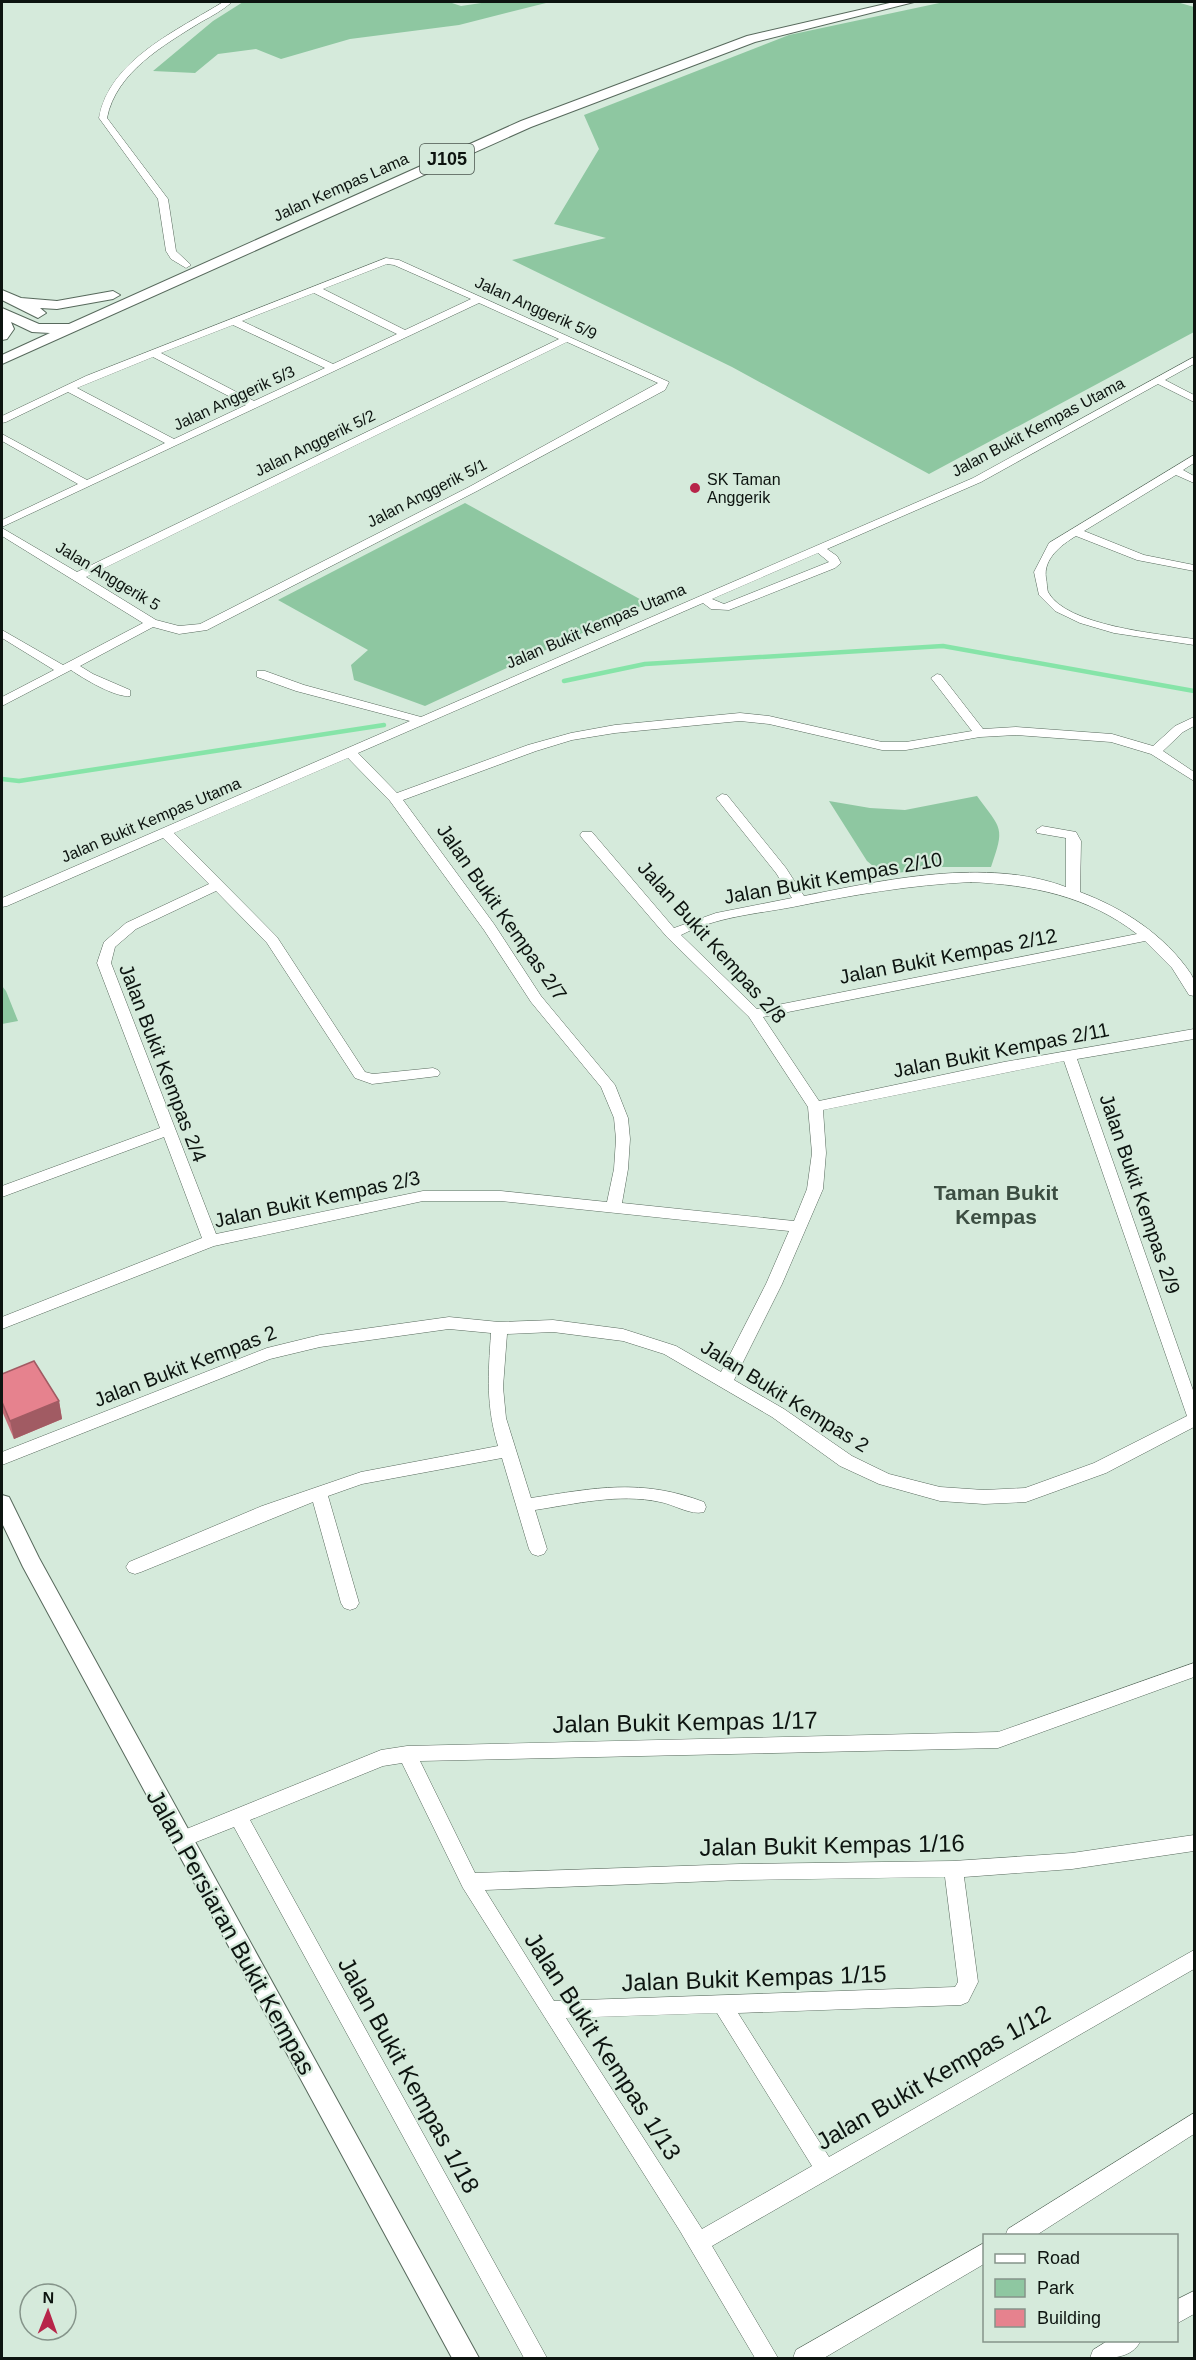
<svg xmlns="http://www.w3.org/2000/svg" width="1196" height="2360" font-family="Helvetica,sans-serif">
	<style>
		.green { fill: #8ec7a1 }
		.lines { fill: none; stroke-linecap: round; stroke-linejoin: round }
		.stream { stroke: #86e4a8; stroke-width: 4.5 }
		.minor-casing { stroke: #57695c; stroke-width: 1 }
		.tertiary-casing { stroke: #57695c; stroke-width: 2 }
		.primary-casing { stroke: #57695c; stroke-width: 2 }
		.minor { fill: #fff; fill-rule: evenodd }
		.tertiary { fill: #fff; fill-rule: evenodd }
		.primary { fill: #fff; fill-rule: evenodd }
		.wall { fill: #c6707a }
		.shaded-wall { fill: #a15b63 }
		.building { fill: #e6828e; stroke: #a15b63; stroke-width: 1.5 }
		.poi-dot { fill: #b72549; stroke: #d5eadb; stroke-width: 2 }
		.labels { text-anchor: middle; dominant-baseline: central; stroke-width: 4.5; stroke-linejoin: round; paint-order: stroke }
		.far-street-label { font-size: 16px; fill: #0d1410; stroke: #d5eadb }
		.far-poi-label { font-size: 16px; fill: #0d1410; stroke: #d5eadb; text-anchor: start }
		.shield { fill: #d5eadb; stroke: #49544d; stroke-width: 1.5 }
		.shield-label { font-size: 18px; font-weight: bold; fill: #0d1410 }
		.street-label { font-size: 20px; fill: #0d1410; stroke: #d5eadb }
		.neighbourhood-label { font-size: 21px; font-weight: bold; fill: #3c4e42; stroke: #d5eadb }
		.near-street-label { font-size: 24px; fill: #0d1410; stroke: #d5eadb }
	</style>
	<rect width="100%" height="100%" fill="#d5eadb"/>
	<!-- green -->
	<g class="green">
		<polygon points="243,2 449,2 461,6 488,2 550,2 459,25 350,39 281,59 256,49 218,54 195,73 153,71 213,21"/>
		<polygon points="944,2 1177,2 1194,7 1194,332 929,474 732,367 512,260 606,238 554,224 599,149 584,115 789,35"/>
		<polygon points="465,503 647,603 425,706 354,680 351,665 368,650 278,600"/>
		<path d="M977,796C1002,830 1005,827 991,867H938L884,875L867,861L829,801L870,808L905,810Z"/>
		<polygon points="2,986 6,991 18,1021 2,1024"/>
	</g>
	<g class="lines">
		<!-- stream -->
		<g class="stream">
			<polyline points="564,681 645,664 943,646 1194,691"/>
			<polyline points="2,779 19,781 384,725"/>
		</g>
		<!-- minor casing -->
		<g class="minor-casing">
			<g id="minor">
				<path d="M223,2H232C223,10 212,16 201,22C164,45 116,72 107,118L168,199L176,251L191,265L186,268L171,259L166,251L158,199L99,118C109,60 178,30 223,2Z"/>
				<path d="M386,258L399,260L669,382L665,390L477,491L207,630L179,634L153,627L80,666L93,674L130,690V696C116,698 84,679 71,670L2,706V697L54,670L2,638V630L63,665L143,623L2,536V528L77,572L559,339L479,303L2,527V520L78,484L2,441V434L87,480L165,443L68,392L6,422L2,423V416L86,376ZM387,264L394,265L471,299L405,330L323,289ZM314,293L397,334L333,364L242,321ZM233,325L325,368L254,401L161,353ZM567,342L658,383L469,487L200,624L179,626L156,620L86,577ZM153,357L246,405L174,439L77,388Z"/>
				<path d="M1194,357V364L1165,380L1194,395V402L1158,384L981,482L827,549L837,556L841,563L835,568L729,610L711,609L703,603L358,753L397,793L528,745L571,733L615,725L740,713L769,716L882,742H906L972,731L931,678L937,674L941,675L983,729L1016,727L1112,734L1153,746L1175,726L1194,717V726L1183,732L1163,751L1194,772V781L1151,754L1111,742L1016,735L980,737L906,750H882L769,724L740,721L615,733L572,740L536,751L403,800L494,924L541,996L615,1085L628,1118L630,1139L628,1169L622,1203L794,1221L807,1189L812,1153L808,1107L749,1017L667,937L582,838L580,835L582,832H592L674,928L716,913L792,898L776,873L716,798L722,794L727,795L786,868L804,896C884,880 987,857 1066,887V838L1037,833L1036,830L1042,826L1076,832L1081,841L1080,892C1123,908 1165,935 1191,974L1194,980V996L1189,995L1172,968L1145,941L763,1017L819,1101L1004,1062L1194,1029V1039L1077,1059L1194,1393V1427L1106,1473L1026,1502L984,1504L940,1501L879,1484L840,1466L772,1417L664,1354L623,1341L553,1332L507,1334L503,1387L506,1418L531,1498C595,1488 641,1478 704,1502L706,1507L704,1512C691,1516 673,1504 660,1502C619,1493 575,1504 535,1510L547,1549L544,1554L538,1556L532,1554L529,1549L502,1458L362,1484L328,1496L359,1603L356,1608L350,1610L344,1608L341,1603L313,1502L141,1572L135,1574L129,1572L126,1567L129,1562L262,1506L361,1472L498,1446C486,1406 488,1375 491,1333L449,1329L320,1347L270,1359L2,1465V1452L267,1348L320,1335L449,1317L499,1322L553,1320L623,1329L676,1346L721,1372L766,1284L789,1231L501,1201H423L214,1246L2,1329V1317L202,1238L164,1137L2,1197V1186L160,1128L97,963L104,942L126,923L209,884L163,838L7,906L2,907V898L410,721L296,691L257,677V671H265L304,685L421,717L973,478ZM818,553L829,562L724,604L712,599ZM348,758L390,801L484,930L531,1002L601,1087L614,1118L616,1139L614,1169L607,1202L501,1191H423L216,1234L111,963L115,947L136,929L216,891L267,943L355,1078L372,1084L438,1076L440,1073L438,1070L433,1068L373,1074L365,1072L277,937L174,833ZM971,882C1032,885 1088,896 1137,934L757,1009L681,935C716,917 755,914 793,907C852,895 911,885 971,882ZM1064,1061L1187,1416L1094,1463L1025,1488L984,1490L940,1487L889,1474L852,1456L784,1409L734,1380L782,1284L823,1189L826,1153L823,1110Z"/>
				<path d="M1194,455V463L1183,470L1194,476V483L1176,475L1084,531L1144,555L1194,565V571L1137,560L1076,536C1061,545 1043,559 1046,578C1047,582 1047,589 1048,592C1066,626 1160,634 1194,639V645L1114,633L1080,623L1055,611L1039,595L1034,572L1049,543Z"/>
				<path d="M1194,1663V1677L998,1748L420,1761L475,1873L740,1864L953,1861L1072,1853L1194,1835V1851L1072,1869L964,1877L978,1982L968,2002L961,2005L738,2013L829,2157L1194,1950V1969L712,2246L778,2358H755L680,2231L463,1888L402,1763L383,1766L250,1820L547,2358H524L234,1827L181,1848L174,1846L172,1840L174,1834L381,1750L407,1746L998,1732ZM945,1877L958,1982L955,1987L554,2001L485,1890L740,1880ZM717,2013L812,2166L702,2229L566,2018Z"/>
				<polygon points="1194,2113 1194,2134 1035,2236 1005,2236 1008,2229"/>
				<polygon points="984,2243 984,2264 824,2358 793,2358 796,2350"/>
				<polygon points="1194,2291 1194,2314 1176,2324 1176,2300"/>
				<path d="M1109,2340H1141C1132,2360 1109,2358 1090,2358L1093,2350Z"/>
			</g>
		</g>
		<!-- tertiary casing -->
		<g class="tertiary-casing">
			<polygon id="tertiary" points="2,1495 9,1497 39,1558 479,2358 452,2358 23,1567 2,1523"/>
		</g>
		<!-- primary casing -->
		<g class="primary-casing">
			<g id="primary">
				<polygon points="894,2 914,2 755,42 531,127 2,364 2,355 50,333 32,332 11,322 14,329 7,339 2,340 2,308 39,324 69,324 521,121 747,36"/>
				<polygon points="2,290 21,298 57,301 113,291 120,295 113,299 57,309 40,308 46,313 38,318 2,300"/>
			</g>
		</g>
		<!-- minor -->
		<use href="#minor" class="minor"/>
		<!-- tertiary -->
		<use href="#tertiary" class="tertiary"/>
		<!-- primary -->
		<use href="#primary" class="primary"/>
	</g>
	<!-- wall -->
	<polygon class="wall" points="2,1374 59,1401 62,1419 14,1439 2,1411"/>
	<!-- shaded-wall -->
	<polygon class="shaded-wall" points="59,1401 62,1419 14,1439 10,1421"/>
	<!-- building -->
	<polygon class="building" points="34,1361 59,1401 10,1421 2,1402 2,1374"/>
	<!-- markers -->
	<circle class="poi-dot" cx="695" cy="488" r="6"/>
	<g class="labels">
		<!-- far-street labels -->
		<g class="far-street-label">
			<text transform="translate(341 187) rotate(-24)">Jalan Kempas Lama</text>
			<text transform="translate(536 308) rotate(24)">Jalan Anggerik 5/9</text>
			<text transform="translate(234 398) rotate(-25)">Jalan Anggerik 5/3</text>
			<text transform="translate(1038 427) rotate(-28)">Jalan Bukit Kempas Utama</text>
			<text transform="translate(315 443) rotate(-26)">Jalan Anggerik 5/2</text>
			<text transform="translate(427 493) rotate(-27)">Jalan Anggerik 5/1</text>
			<text transform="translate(108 576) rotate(31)">Jalan Anggerik 5</text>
			<text transform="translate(596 626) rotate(-23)">Jalan Bukit Kempas Utama</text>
			<text transform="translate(151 820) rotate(-23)">Jalan Bukit Kempas Utama</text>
		</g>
		<!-- far-poi labels -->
		<g class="far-poi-label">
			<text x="707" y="479">SK Taman<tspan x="707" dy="18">Anggerik</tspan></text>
		</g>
		<!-- shield labels -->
		<rect class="shield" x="420" y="144" width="54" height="30" rx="4.5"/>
		<g class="shield-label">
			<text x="447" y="159">J105</text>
		</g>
		<!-- street labels -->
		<g class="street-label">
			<text transform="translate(833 878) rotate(-10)">Jalan Bukit Kempas 2/10</text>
			<text transform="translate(502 912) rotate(55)">Jalan Bukit Kempas 2/7</text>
			<text transform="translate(712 942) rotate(48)">Jalan Bukit Kempas 2/8</text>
			<text transform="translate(948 956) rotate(-11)">Jalan Bukit Kempas 2/12</text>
			<text transform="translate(1001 1050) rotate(-11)">Jalan Bukit Kempas 2/11</text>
			<text transform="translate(163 1063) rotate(69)">Jalan Bukit Kempas 2/4</text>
			<text transform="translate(1140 1194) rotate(71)">Jalan Bukit Kempas 2/9</text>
			<text transform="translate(317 1199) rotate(-12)">Jalan Bukit Kempas 2/3</text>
			<text transform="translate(185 1366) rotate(-21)">Jalan Bukit Kempas 2</text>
			<text transform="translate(785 1396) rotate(32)">Jalan Bukit Kempas 2</text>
		</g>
		<!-- neighbourhood labels -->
		<g class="neighbourhood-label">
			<text x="996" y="1192">Taman Bukit<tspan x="996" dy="24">Kempas</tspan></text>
		</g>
		<!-- near-street labels -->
		<g class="near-street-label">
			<text transform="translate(685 1722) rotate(-1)">Jalan Bukit Kempas 1/17</text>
			<text transform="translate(832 1845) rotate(-1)">Jalan Bukit Kempas 1/16</text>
			<text transform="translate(231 1932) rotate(61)">Jalan Persiaran Bukit Kempas</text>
			<text transform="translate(754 1978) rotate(-2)">Jalan Bukit Kempas 1/15</text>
			<text transform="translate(603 2046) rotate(57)">Jalan Bukit Kempas 1/13</text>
			<text transform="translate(409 2075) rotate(61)">Jalan Bukit Kempas 1/18</text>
			<text transform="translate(933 2077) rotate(-30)">Jalan Bukit Kempas 1/12</text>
		</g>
	</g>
	<!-- border -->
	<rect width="1196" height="2360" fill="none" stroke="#0d1410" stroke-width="6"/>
	<!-- legend -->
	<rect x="983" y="2234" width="195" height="108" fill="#d5eadb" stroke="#85948a" stroke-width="1.5"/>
	<rect x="995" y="2254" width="30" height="9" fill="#ffffff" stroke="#85948a" stroke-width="1.5"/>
	<text x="1037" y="2264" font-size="18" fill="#0d1410">Road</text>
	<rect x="995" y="2279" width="30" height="18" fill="#8ec7a1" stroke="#85948a" stroke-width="1.5"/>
	<text x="1037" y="2294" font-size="18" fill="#0d1410">Park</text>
	<rect x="995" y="2309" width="30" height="18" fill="#e6828e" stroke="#85948a" stroke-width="1.5"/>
	<text x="1037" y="2324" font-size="18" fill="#0d1410">Building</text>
	<!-- north arrow -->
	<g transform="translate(48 2312) rotate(1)"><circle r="28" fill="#d5eadb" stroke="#85948a" stroke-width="1.5"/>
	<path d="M0-4.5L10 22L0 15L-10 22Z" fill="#b72549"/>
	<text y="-9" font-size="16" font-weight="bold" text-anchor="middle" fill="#0d1410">N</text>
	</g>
</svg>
